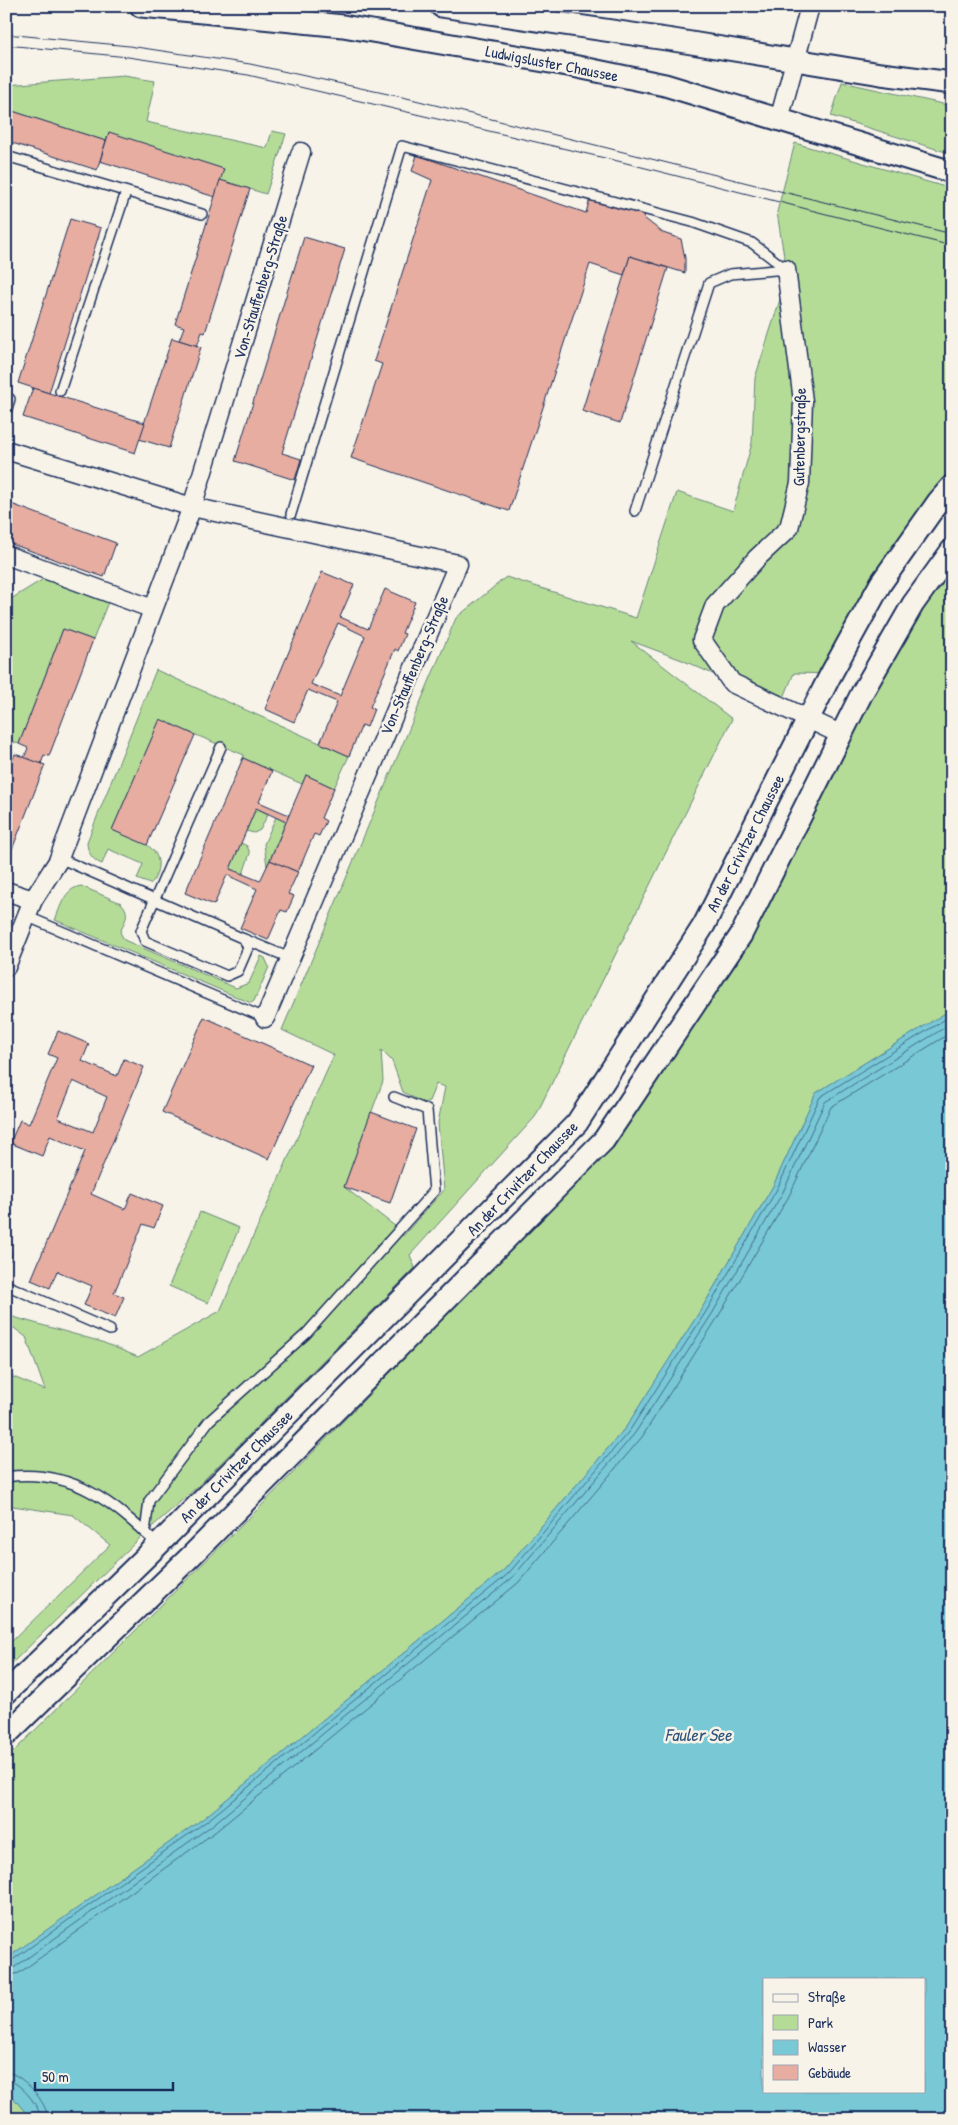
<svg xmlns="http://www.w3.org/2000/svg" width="958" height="2125" font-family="'Patrick Hand',sans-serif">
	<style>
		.green { fill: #b5dc97; stroke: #68867a; fill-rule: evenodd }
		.water { fill: #79c8d6; stroke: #538ba6; fill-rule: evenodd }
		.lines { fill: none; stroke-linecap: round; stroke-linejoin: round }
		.shore { stroke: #416c8e; stroke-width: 1 }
		.building { fill: #e6ada0; stroke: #1b2f5e; fill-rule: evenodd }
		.service-casing { stroke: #1b2f5e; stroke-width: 12 }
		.minor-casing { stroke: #1b2f5e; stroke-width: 21 }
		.tertiary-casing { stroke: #1b2f5e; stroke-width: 25 }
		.service { stroke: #f7f3e8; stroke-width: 9 }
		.minor { stroke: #f7f3e8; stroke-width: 18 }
		.tertiary { stroke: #f7f3e8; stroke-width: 21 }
		.tram { stroke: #1b2f5e; stroke-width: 1 }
		.labels { text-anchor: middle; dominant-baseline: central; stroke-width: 5; stroke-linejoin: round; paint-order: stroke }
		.street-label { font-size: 16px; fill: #1b2f5e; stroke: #f7f3e8 }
		.water-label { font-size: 18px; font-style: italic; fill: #32557c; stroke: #f7f3e8 }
	</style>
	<rect width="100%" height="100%" fill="#f7f3e8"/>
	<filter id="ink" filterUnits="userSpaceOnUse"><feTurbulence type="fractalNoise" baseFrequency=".02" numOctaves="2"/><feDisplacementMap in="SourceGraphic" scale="10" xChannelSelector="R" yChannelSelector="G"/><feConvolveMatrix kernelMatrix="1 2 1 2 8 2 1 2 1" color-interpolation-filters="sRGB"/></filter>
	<g filter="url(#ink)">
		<!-- green -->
		<g class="green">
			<polygon points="124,76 155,81 146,122 267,148 272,131 286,134 266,194 220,180 223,169 109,133 106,141 6,109 6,85"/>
			<polygon points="842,82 952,106 952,154 831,116"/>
			<path d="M795,143L952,189V486L831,674L794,673L781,705L682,660L631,641L732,719L535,1117L410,1255L415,1268L196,1488L145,1533L6,1669V1647L110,1545L73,1515L6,1505V1374L45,1390L26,1337L6,1322V1315L102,1342L138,1357L220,1311L334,1055L282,1030L456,618L506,577L636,618L677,492L733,511L752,443L755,378L784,287L786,269L777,212ZM381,1050L392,1061L403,1092L423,1103L429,1101L436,1084L445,1087L438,1123L444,1190L403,1236L400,1230L344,1187L383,1081Z"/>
			<polygon points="952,550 952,1009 816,1093 773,1186 702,1308 626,1427 504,1570 204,1818 6,1959 6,1759 260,1507 567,1190 741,935"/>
			<polygon points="45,578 108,602 93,640 63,629 19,744 6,739 6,602"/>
			<path d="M156,670L349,756L334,788L306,775L302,784L243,758L244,755L160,720L112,830C129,837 161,843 158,867C157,874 155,880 150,884L137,879L143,864L108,849L102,864C93,861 87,852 87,842Z"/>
			<polygon points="256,808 268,814 260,830 254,833 246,831"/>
			<polygon points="276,817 286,822 267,866 264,844"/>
			<polygon points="241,843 247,846 250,853 243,874 230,869"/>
			<path d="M81,886L121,903C131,913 125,921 120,932L124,940L236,988L249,983L261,956L265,958L269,967L254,1001L251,1003L55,920C61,906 64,889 81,886Z"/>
			<polygon points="200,1212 239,1228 208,1303 169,1286"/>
			<polygon points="6,2089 31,2119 6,2119"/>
		</g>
		<!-- water -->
		<path class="water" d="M952,1009V2119H31L6,2089V1959L204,1818L504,1570L626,1427L702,1308L773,1186L816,1093ZM764,1979H924V2091H764Z"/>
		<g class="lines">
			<!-- shore -->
			<g class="shore">
				<polyline points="6,1963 11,1961 207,1821 508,1574 630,1430 707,1310 777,1189 820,1097 952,1015"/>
				<polyline points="6,1969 15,1967 211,1826 512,1578 635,1433 712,1314 783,1192 825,1102 952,1023"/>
				<polyline points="6,1976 19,1973 215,1832 518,1583 642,1437 718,1317 789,1196 831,1107 952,1032"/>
				<path d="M6,2072C22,2073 48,2103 48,2119"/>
				<path d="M6,2080C19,2080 40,2106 41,2119"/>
			</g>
		</g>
		<!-- building -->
		<g class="building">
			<polygon points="6,109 106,141 97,170 6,141"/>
			<polygon points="109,132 224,169 215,197 100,161"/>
			<polygon points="417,155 586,213 590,198 645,213 644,218 663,233 681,239 685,258 685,273 630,256 624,275 590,264 509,511 351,458 382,364 374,361 432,180 412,171"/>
			<polygon points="220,180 250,189 205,333 202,332 197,346 179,340 184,327 175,324"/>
			<polygon points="70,219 101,228 49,393 18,383"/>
			<polygon points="304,237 345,249 282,453 301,459 295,480 235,461"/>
			<polygon points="630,256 668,268 620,423 582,411"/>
			<polygon points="172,338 201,347 169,448 139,439"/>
			<polygon points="33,388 145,423 135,453 23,417"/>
			<polygon points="6,502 116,543 104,577 6,542"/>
			<path d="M322,572L354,585L340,617L368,629L385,589L415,602L402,633L405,634L398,651L395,649L370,707L374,709L367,727L362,725L349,756L320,743L337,702L308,690L294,722L265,709ZM338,623L365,636L340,696L311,684Z"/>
			<polygon points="63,629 93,640 49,756 44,755 41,764 24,758 28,748 19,744"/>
			<polygon points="160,719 195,735 147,845 112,830"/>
			<polygon points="15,754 45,765 6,865 6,775"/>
			<polygon points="243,758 272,771 259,802 289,815 286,822 256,808 230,869 260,881 270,860 298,872 288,894 294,896 287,912 281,910 268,940 240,928 257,889 227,875 214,905 185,893"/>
			<polygon points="306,775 334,788 321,818 326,821 319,836 314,834 298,872 270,860"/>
			<polygon points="204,1017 311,1065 269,1159 162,1112"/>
			<path d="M58,1031L89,1044L82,1061L117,1076L124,1059L144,1067L91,1194L125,1209L132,1193L163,1206L154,1228L143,1224L114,1293L124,1297L115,1318L84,1305L92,1286L57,1271L50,1288L31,1280L85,1151L50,1136L42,1156L10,1143L20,1120L29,1124L57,1058L48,1054ZM73,1081L107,1097L93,1132L58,1118Z"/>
			<polygon points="371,1112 416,1129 390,1203 344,1187"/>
		</g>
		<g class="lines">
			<!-- service casing -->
			<g class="service-casing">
				<g id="service">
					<polyline points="6,156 202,214"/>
					<polyline points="60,391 126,192"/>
					<polyline points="6,412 10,399"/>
					<polyline points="635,511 709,283 730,274 786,269"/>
					<polyline points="291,514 402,146 692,222 752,243 786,269"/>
					<polyline points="59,858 244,939 248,948 238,971 227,976 145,941 141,931 221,747"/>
					<polyline points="26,916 265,1018"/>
					<polyline points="244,939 290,958"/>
					<polyline points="6,1253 6,1257"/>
					<polyline points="6,1285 110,1330"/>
					<path d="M6,1477C72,1468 113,1502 158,1545"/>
					<polyline points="145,1533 149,1501 209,1421 306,1334 434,1191 427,1110 394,1097"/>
				</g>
			</g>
			<!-- minor casing -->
			<g class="minor-casing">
				<g id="minor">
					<polyline points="779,120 810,6"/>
					<polyline points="786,269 803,401 800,483 789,528 757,558 715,605 702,640 732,683 840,734"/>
					<polyline points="6,450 192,507 458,564 265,1018"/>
					<polyline points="6,555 153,609"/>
					<polyline points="6,891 33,900"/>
					<polyline points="6,967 33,900 58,861 192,507 301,152"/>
				</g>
			</g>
			<!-- tertiary casing -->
			<g class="tertiary-casing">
				<g id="tertiary">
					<polyline points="141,6 343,26 573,66 665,85 952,172"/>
					<polyline points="441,6 673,40 881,74 952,83"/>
					<polyline points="6,1693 158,1545 577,1123 704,925 831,674 881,583 938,502 952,486"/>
					<polyline points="6,1735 191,1556 604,1140 741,935 862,693 913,604 952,550"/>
				</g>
			</g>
			<!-- service -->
			<use href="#service" class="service"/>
			<!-- minor -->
			<use href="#minor" class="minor"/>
			<!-- tertiary -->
			<use href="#tertiary" class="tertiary"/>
			<!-- tram -->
			<g class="tram">
				<polyline points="6,34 129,46 250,64 411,99 952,234"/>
				<polyline points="6,45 128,57 248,75 622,162 952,246"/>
			</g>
		</g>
	</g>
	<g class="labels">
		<!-- street labels -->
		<g class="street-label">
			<text transform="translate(552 63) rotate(11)">Ludwigsluster Chaussee</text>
			<text transform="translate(260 287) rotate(-73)">Von-Stauffenberg-Straße</text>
			<text transform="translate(799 437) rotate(-89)">Gutenbergstraße</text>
			<text transform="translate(414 665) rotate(-67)">Von-Stauffenberg-Straße</text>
			<text transform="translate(745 843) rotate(-63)">An der Crivitzer Chaussee</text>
			<text transform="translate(522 1178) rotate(-46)">An der Crivitzer Chaussee</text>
			<text transform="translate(236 1466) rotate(-45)">An der Crivitzer Chaussee</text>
		</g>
		<!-- water labels -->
		<g class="water-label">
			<text x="698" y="1734">Fauler See</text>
		</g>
	</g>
	<!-- margin -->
	<rect width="958" height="2125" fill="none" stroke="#f7f3e8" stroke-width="25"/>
	<rect x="12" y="12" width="933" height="2100" fill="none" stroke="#1b2f5e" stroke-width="2" filter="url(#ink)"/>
	<!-- legend -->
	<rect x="763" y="1978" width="162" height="115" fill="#f7f3e8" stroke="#9fa5b1"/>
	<rect x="773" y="1994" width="25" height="8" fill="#f7f3e8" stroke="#9fa5b1"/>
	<text x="808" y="2002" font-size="15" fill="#1b2f5e">Straße</text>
	<rect x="773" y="2015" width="25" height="15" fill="#b5dc97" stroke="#9fa5b1"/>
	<text x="808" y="2028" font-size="15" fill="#1b2f5e">Park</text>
	<rect x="773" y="2040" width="25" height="15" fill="#79c8d6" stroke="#9fa5b1"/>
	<text x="808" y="2052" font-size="15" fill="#1b2f5e">Wasser</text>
	<rect x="773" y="2065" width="25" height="15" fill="#e6ada0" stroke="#9fa5b1"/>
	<text x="808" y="2078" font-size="15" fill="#1b2f5e">Gebäude</text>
	<!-- scale -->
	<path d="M35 2082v8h138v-8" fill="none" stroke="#1b2f5e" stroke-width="2.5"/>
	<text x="42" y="2082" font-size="15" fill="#1b2f5e" stroke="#f7f3e8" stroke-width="4" paint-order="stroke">50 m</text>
</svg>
